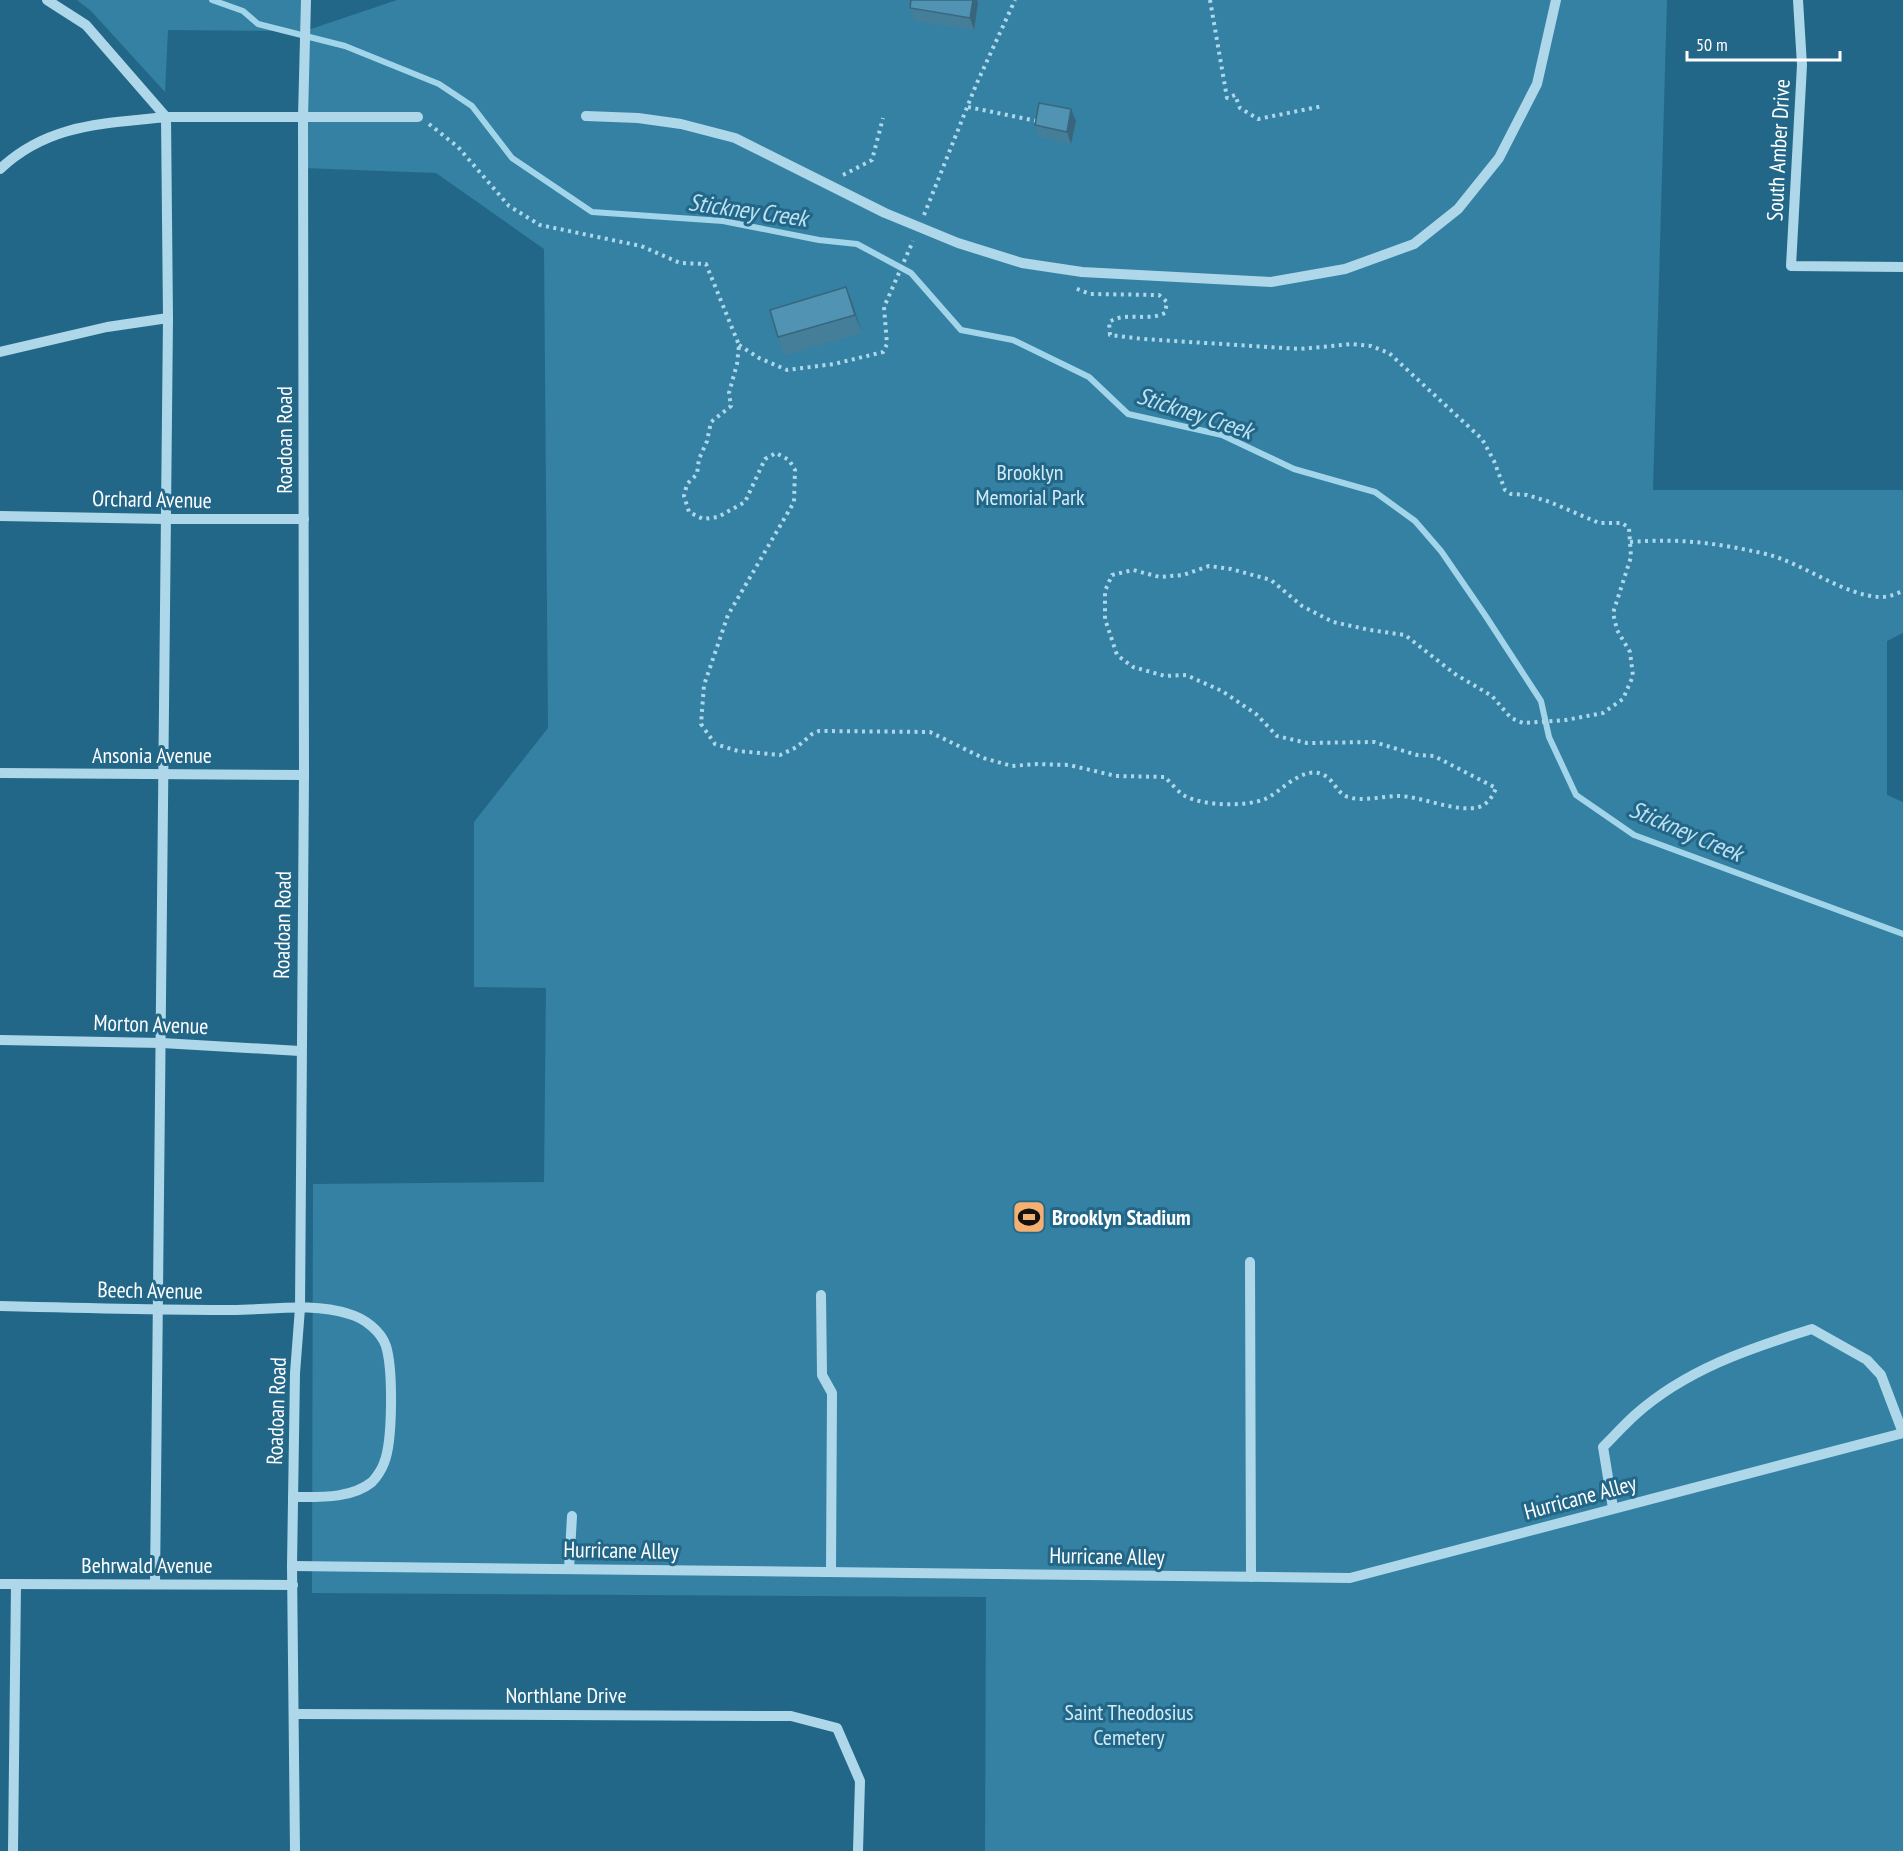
<svg xmlns="http://www.w3.org/2000/svg" width="1903" height="1851" font-family="'PT Sans Narrow',sans-serif">
	<style>
		.green { fill: #3481a3 }
		.lines { fill: none; stroke-linecap: round; stroke-linejoin: round }
		.stream { stroke: #a2d5ea; stroke-width: 6 }
		.path { stroke: #aed7ea; stroke-width: 4; stroke-dasharray: 3 4.5; stroke-linecap: butt }
		.minor { stroke: #aed7ea; stroke-width: 10 }
		.wall { fill: #457e99 }
		.shaded-wall { fill: #38677d }
		.building { fill: #5093b2; stroke: #38677d; stroke-width: 1.5 }
		.labels { text-anchor: middle; dominant-baseline: central; stroke-width: 6; stroke-linejoin: round; paint-order: stroke }
		.street-label { font-size: 22px; fill: #fff; stroke: #236788 }
		.park-label { font-size: 22px; fill: #d2ecf7; stroke: #236788 }
		.poi-label { font-size: 22px; font-weight: bold; fill: #fff; stroke: #236788; text-anchor: start }
		.water-label { font-size: 24px; font-style: italic; fill: #bde2f2; stroke: #236788 }
	</style>
	<rect width="100%" height="100%" fill="#236788"/>
	<!-- green -->
	<polygon class="green" points="77,0 306,0 305,31 397,0 1667,0 1653,490 1903,490 1903,633 1887,641 1887,795 1903,802 1903,1851 985,1851 986,1597 312,1593 313,1184 544,1182 546,988 474,987 474,822 548,728 544,249 436,173 303,168 305,31 168,30 165,92 91,11"/>
	<g class="lines">
		<!-- stream -->
		<polyline class="stream" points="212,0 243,11 258,24 345,46 439,84 472,106 512,158 592,212 723,221 819,240 857,244 911,273 961,330 1013,340 1089,377 1128,414 1222,435 1294,469 1375,492 1415,521 1441,551 1485,615 1541,701 1549,737 1576,795 1634,835 1903,934"/>
		<!-- path -->
		<g class="path">
			<polyline points="1210,0 1227,98 1235,95 1240,108 1258,119 1323,106"/>
			<polyline points="968,107 1037,121"/>
			<path d="M429,124L458,147L509,206L540,225L641,246L680,263L706,264L739,345L737,364L729,393L731,406L711,422L707,441L699,459L697,474L687,484L684,496L689,512L703,519L718,517L745,502L765,459L776,453L789,460L795,470L794,502L728,615L704,685L701,724L715,744L738,751L780,755L797,747L812,734L819,731L930,732L983,758L1012,766L1037,764L1069,765L1116,776L1165,777C1171,783 1178,792 1185,796C1204,806 1245,807 1265,799C1280,793 1301,766 1322,774C1334,779 1337,794 1348,797C1363,802 1382,796 1398,796C1421,796 1455,813 1479,807C1488,804 1493,796 1496,788L1434,756L1417,755L1374,742L1307,743L1277,736L1256,714L1222,691L1186,675L1165,676L1133,667L1117,655L1105,619V591L1112,575L1133,570L1160,577L1183,575L1209,566L1231,569L1271,580L1302,606L1333,622L1370,630L1405,635L1455,674L1492,696L1511,718L1523,723L1566,720L1603,713L1623,699L1633,676L1630,652L1617,630L1613,613L1631,557L1629,528L1622,523H1599L1550,502L1527,495L1511,494L1505,490L1494,461L1482,439L1389,353L1371,346L1352,344L1300,349L1143,339L1110,335L1109,322C1127,311 1147,322 1165,313L1167,302L1159,295L1090,294L1075,288"/>
			<polyline points="843,175 872,160 883,118"/>
			<polyline points="924,215 976,85 1015,0"/>
			<polyline points="739,345 759,358 787,370 834,364 883,352 887,344 884,307 913,241"/>
			<path d="M1630,542C1680,538 1717,543 1766,554C1803,563 1844,596 1881,597C1889,597 1896,594 1903,591"/>
		</g>
		<!-- minor -->
		<g class="minor">
			<polyline points="47,0 86,25 166,117 418,117"/>
			<polyline points="1798,0 1802,65 1791,266 1903,267"/>
			<polyline points="586,116 638,118 681,124 735,138 885,213 958,243 1022,263 1082,272 1271,282 1345,269 1414,244 1458,209 1499,158 1537,84 1556,0"/>
			<path d="M0,169C49,123 104,124 166,117L168,318L155,1584"/>
			<polyline points="0,352 107,327 168,318"/>
			<polyline points="0,516 166,519 304,519"/>
			<polyline points="0,773 304,775"/>
			<polyline points="0,1040 162,1043 300,1051"/>
			<polyline points="1250,1262 1251,1577"/>
			<polyline points="821,1295 822,1375 832,1393 831,1572"/>
			<path d="M0,1306C77,1308 155,1310 232,1310C270,1310 312,1302 349,1314C364,1318 381,1331 386,1346C393,1369 393,1441 384,1463C382,1469 376,1478 372,1482C351,1499 319,1497 293,1497"/>
			<path d="M1613,1508L1603,1447C1614,1436 1624,1425 1635,1415C1685,1370 1750,1348 1812,1329L1867,1360L1881,1375L1903,1433"/>
			<polyline points="292,1566 1350,1578 1903,1433"/>
			<polyline points="569,1569 572,1516"/>
			<polyline points="0,1584 293,1585"/>
			<polyline points="295,1714 791,1716 837,1728 860,1781 858,1851"/>
			<polyline points="13,1851 16,1584"/>
			<polyline points="295,1851 292,1566 295,1373 300,1308 304,775 303,117 306,0"/>
		</g>
	</g>
	<!-- wall -->
	<g class="wall">
		<polygon points="911,0 977,0 978,3 974,30 914,21 910,8"/>
		<polygon points="1076,121 1071,144 1040,137 1035,125"/>
		<polygon points="846,287 862,333 785,355 778,337"/>
	</g>
	<!-- shaded-wall -->
	<g class="shaded-wall">
		<polygon points="973,0 977,0 978,3 974,30 970,18"/>
		<polygon points="1071,109 1076,121 1071,144 1067,132"/>
		<polygon points="846,287 853,305 862,333 855,315"/>
	</g>
	<!-- building -->
	<g class="building">
		<polygon points="911,0 973,0 970,18 910,8"/>
		<polygon points="1039,103 1071,109 1067,132 1035,125"/>
		<polygon points="846,287 855,315 778,337 770,310"/>
	</g>
	<!-- icons -->
	<defs>
		<g id="stadium-square" transform="scale(1.725)"><rect x="-9" y="-9" width="18" height="18" rx="4" fill="#f5af71" stroke="#236788"/><path d="M0-5a6.5 5 0 1 0 0 10a6.5 5 0 1 0 0-10ZM-3.5-1.8h7v3.6h-7Z" fill="#111"/></g>
	</defs>
	<g fill-rule="evenodd">
		<use href="#stadium-square" x="1029" y="1217"/>
	</g>
	<g class="labels">
		<!-- street labels -->
		<g class="street-label">
			<text transform="translate(1778 150) rotate(-87)">South Amber Drive</text>
			<text transform="translate(284 440) rotate(-90)">Roadoan Road</text>
			<text transform="translate(152 499) rotate(1)">Orchard Avenue</text>
			<text x="152" y="755">Ansonia Avenue</text>
			<text transform="translate(282 925) rotate(-89)">Roadoan Road</text>
			<text transform="translate(151 1024) rotate(2)">Morton Avenue</text>
			<text transform="translate(150 1290) rotate(1)">Beech Avenue</text>
			<text transform="translate(276 1411) rotate(-88)">Roadoan Road</text>
			<text transform="translate(1580 1497) rotate(-15)">Hurricane Alley</text>
			<text transform="translate(621 1550) rotate(1)">Hurricane Alley</text>
			<text transform="translate(1107 1556) rotate(1)">Hurricane Alley</text>
			<text x="147" y="1565">Behrwald Avenue</text>
			<text x="566" y="1695">Northlane Drive</text>
		</g>
		<!-- park labels -->
		<g class="park-label">
			<text x="1030" y="472">Brooklyn<tspan x="1030" dy="25">Memorial Park</tspan></text>
			<text x="1129" y="1712">Saint Theodosius<tspan x="1129" dy="25">Cemetery</tspan></text>
		</g>
		<!-- poi labels -->
		<g class="poi-label">
			<text x="1052" y="1217">Brooklyn Stadium</text>
		</g>
		<!-- water labels -->
		<g class="water-label">
			<text transform="translate(748 210) rotate(8)">Stickney Creek</text>
			<text transform="translate(1195 413) rotate(18)">Stickney Creek</text>
			<text transform="translate(1686 831) rotate(23)">Stickney Creek</text>
		</g>
	</g>
	<!-- scale -->
	<path d="M1687 51v9h153v-9" fill="none" stroke="#ffffff" stroke-width="3"/>
	<text x="1696" y="51" font-size="18" fill="#ffffff" stroke="#236788" stroke-width="4.5" paint-order="stroke">50 m</text>
</svg>
